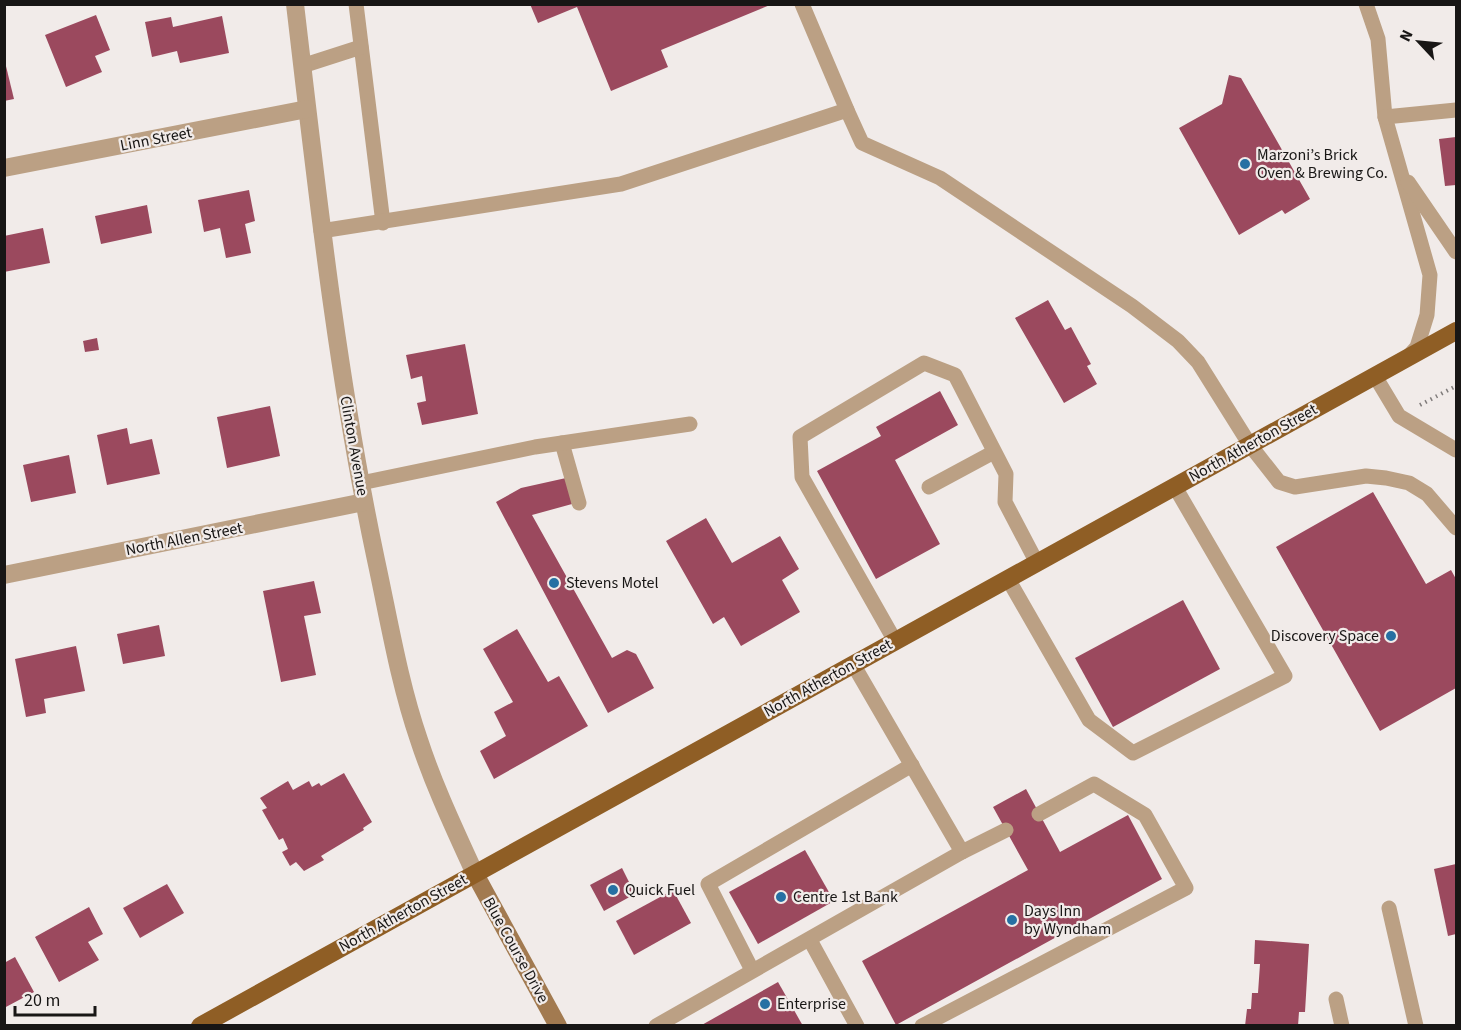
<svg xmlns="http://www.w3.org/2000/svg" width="1461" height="1030" font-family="'Source Sans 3',sans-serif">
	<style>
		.building { fill: #9b495e }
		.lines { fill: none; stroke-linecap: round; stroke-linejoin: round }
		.path { stroke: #807c7b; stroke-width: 4; stroke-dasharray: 1.5 4.5; stroke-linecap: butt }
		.lane { stroke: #bba084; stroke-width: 15 }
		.street { stroke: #bba084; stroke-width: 18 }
		.secondary { stroke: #a27a50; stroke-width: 18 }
		.primary { stroke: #8f5e25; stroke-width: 18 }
		.poi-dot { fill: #2670a3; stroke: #f1ebe9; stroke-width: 2 }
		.labels { text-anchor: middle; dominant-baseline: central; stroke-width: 4.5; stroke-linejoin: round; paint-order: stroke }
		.street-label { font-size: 16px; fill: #181615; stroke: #f1ebe9 }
		.poi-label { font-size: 16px; fill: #181615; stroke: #f1ebe9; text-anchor: start }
	</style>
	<rect width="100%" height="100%" fill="#f1ebe9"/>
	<!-- building -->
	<g class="building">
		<polygon points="530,4 770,4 770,5 661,50 668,67 611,91 577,7 538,23"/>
		<polygon points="96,15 110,50 95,56 102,72 66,87 45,35"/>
		<polygon points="222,16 229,53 180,63 177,51 152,57 145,22 171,17 173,27"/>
		<polygon points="4,58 14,99 4,101"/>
		<polygon points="1229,75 1241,78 1310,199 1285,214 1282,210 1239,235 1179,128 1222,104"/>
		<polygon points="1456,137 1456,185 1445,186 1439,139"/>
		<polygon points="249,190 255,221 245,224 251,253 226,258 220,228 204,232 198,200"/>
		<polygon points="147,205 152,233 101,244 95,216"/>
		<polygon points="43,228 50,263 4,272 4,236"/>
		<polygon points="1048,300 1065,330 1071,327 1091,364 1087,366 1097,384 1064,403 1015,318"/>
		<polygon points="97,338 99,350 85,352 83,341"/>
		<polygon points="465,344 478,414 422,425 417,403 426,401 422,376 411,379 406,355"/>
		<polygon points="940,391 958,425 895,460 940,544 876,579 817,471 881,436 876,427"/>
		<polygon points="270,406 280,456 227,468 217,417"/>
		<polygon points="127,428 130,444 152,439 160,474 107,485 97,435"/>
		<polygon points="69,455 76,493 31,502 23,465"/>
		<polygon points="566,478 572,504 532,515 612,658 627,650 636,654 654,688 608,713 496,502 521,488"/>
		<polygon points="1373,492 1426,584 1451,570 1456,579 1456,688 1380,731 1276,547"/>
		<polygon points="706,518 732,563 780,536 799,569 782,580 800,612 741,646 724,617 713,624 666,541"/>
		<polygon points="314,581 321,613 304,616 316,675 281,682 263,591"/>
		<polygon points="1183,600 1220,669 1113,727 1075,658"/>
		<polygon points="159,625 165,656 123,664 117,634"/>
		<polygon points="517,629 548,682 559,676 588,726 494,779 480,751 506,736 494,712 513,702 483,649"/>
		<polygon points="76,646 85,691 44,699 46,713 26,717 15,659"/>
		<polygon points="344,773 372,822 363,828 364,830 321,856 324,860 304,871 296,862 290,866 282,852 288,849 283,838 279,840 262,810 267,808 260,798 288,781 293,790 309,781 312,787 319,783 321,786"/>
		<polygon points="1026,789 1060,852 1128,815 1162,879 896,1025 862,961 1028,870 993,807"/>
		<polygon points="805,850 834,901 758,944 729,892"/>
		<polygon points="1456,864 1456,934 1448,936 1434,869"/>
		<polygon points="622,868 635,894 604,911 590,885"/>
		<polygon points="167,884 184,913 140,938 123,908"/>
		<polygon points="673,890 691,923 634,955 616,921"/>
		<polygon points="89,907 103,934 88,942 99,960 59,982 35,937"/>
		<polygon points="1255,940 1309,944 1305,1012 1299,1012 1298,1026 1245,1026 1247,1009 1251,1009 1252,993 1258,993 1260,964 1254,964"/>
		<polygon points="15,957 34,992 4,1008 4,963"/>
		<polygon points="778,982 803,1026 700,1026"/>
	</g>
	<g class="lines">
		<!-- path -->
		<polyline class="path" points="1420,405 1456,386"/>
		<!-- lane -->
		<g class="lane">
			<polyline points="356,4 383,223"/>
			<polyline points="1366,4 1378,39 1385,117 1430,275 1427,315 1417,347 1408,357"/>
			<polyline points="302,66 361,47"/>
			<polyline points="847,110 862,143 940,178 1132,306 1178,341 1198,362 1250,445 1279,482 1295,487 1366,476 1386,478 1409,483 1427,494 1456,528"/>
			<polyline points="1385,117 1456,110"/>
			<polyline points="1408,182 1456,252"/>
			<polyline points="321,231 621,184 847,110 802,4"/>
			<polyline points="1375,376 1399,416 1456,450"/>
			<polyline points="562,443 579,503"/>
			<polyline points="361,483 535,447 690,424"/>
			<polyline points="929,487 994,452"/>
			<polyline points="1008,579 1089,720 1133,753 1285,676 1175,487"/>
			<polyline points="895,641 802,477 800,437 924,363 955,375 1006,474 1005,502 1037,563"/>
			<polyline points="962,852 1006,830"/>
			<polyline points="1389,908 1416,1026"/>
			<polyline points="810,940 857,1026"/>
			<polyline points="752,970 708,884 912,765"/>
			<polyline points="1336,999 1342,1026"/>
			<polyline points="656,1026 962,852 853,664"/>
			<polyline points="922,1026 1186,888 1145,815 1094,784 1039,814"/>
		</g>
		<!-- street -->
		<g class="street">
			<path d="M295,4C317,191 337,376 376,560C389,620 399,682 419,740C434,786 455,830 475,874"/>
			<polyline points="4,168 307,109"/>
			<polyline points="4,575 364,502"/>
		</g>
		<!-- secondary -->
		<polyline class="secondary" points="475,874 558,1026"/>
		<!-- primary -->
		<polyline class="primary" points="200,1026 1456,331"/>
	</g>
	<!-- markers -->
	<g class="poi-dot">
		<circle cx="1245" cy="164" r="6"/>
		<circle cx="554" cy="583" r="6"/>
		<circle cx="1391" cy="636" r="6"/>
		<circle cx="613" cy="890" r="6"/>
		<circle cx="781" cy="897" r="6"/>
		<circle cx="1012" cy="920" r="6"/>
		<circle cx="765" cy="1004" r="6"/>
	</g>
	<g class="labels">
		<!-- street labels -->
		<g class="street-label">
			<text transform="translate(156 139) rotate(-11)">Linn Street</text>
			<text transform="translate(1253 443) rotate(-29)">North Atherton Street</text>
			<text transform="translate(354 446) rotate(80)">Clinton Avenue</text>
			<text transform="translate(184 539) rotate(-11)">North Allen Street</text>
			<text transform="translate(828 678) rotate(-29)">North Atherton Street</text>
			<text transform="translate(403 913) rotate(-29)">North Atherton Street</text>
			<text transform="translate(516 950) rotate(61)">Blue Course Drive</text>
		</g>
		<!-- poi labels -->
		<g class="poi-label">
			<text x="1257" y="155">Marzoni’s Brick<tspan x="1257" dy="18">Oven &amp; Brewing Co.</tspan></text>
			<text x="566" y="583">Stevens Motel</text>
			<text x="1379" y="636" text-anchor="end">Discovery Space</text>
			<text x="625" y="890">Quick Fuel</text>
			<text x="793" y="897">Centre 1st Bank</text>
			<text x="1024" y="911">Days Inn<tspan x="1024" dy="18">by Wyndham</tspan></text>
			<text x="777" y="1004">Enterprise</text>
		</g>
	</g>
	<!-- border -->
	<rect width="1461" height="1030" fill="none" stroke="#181615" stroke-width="12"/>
	<!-- north arrow -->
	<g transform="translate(1419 42) rotate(296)" stroke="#f1ebe9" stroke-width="4.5" paint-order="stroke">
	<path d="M0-4.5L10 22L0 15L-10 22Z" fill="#181615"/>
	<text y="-9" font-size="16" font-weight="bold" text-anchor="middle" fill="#181615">N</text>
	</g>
	<!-- scale -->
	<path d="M15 1006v9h80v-9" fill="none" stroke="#181615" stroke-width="3"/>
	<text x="24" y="1006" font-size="18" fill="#181615" stroke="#f1ebe9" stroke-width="4.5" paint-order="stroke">20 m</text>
</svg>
